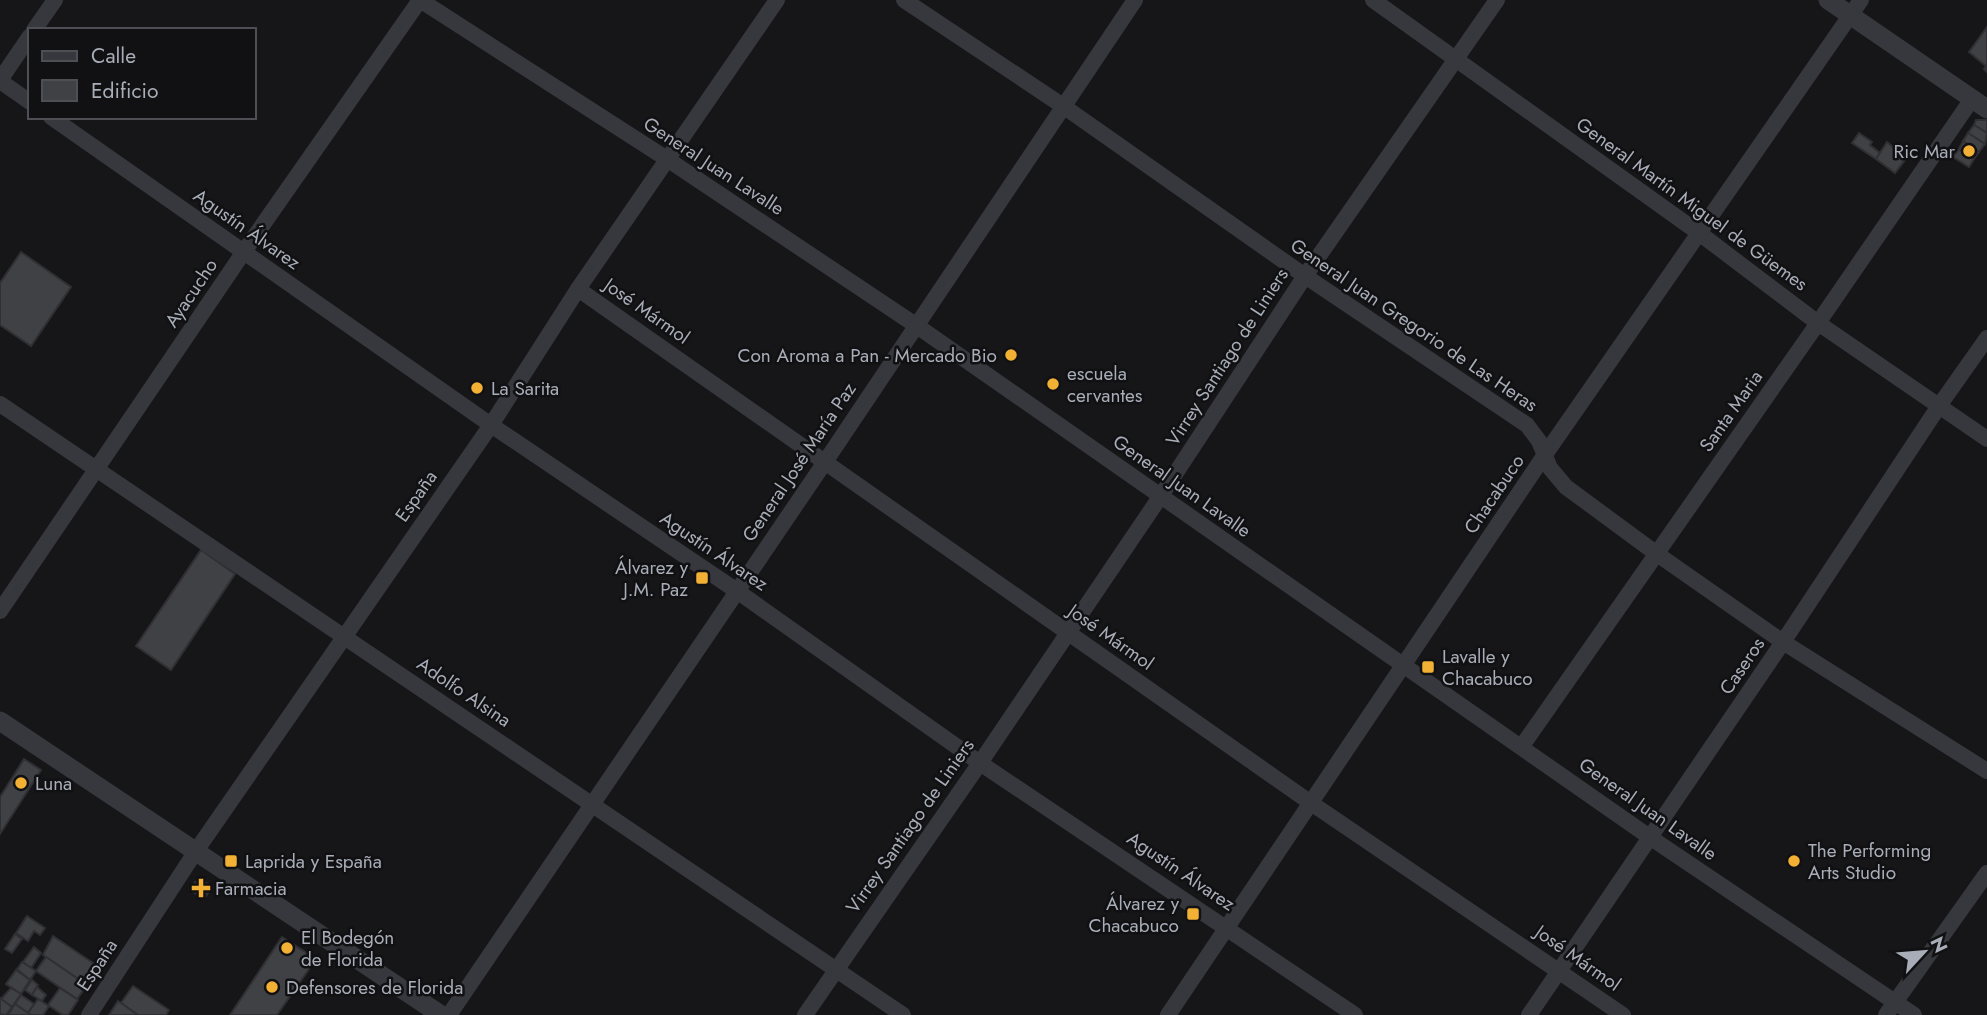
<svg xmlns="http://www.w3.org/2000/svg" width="1987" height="1015" font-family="Jost,sans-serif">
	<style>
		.building { fill: #404145; stroke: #303034; stroke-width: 2 }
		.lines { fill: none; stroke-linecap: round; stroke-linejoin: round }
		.minor { stroke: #37383d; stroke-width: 16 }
		.tertiary { stroke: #37383d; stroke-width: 19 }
		.poi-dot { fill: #f2b134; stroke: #111113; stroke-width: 2.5 }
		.labels { text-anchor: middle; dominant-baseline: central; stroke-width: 5; stroke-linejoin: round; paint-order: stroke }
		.poi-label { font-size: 19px; fill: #a8adb8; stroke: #111113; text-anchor: start }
		.street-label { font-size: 19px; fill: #a8adb8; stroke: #111113 }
	</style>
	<rect width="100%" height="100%" fill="#161618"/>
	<!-- building -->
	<g class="building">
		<polygon points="1987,27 1987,72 1984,69 1986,66 1969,52"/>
		<polygon points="1976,120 1987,120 1987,133 1974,125"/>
		<polygon points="1974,125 1987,133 1985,144 1968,133"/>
		<polygon points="1859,133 1872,142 1870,145 1880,153 1876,159 1852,143"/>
		<polygon points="1968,133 1985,144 1979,152 1963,141"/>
		<polygon points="1963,141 1979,152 1974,159 1959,149"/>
		<polygon points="1887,142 1893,147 1896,145 1908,156 1895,173 1876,159"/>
		<polygon points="1959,149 1974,159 1969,167 1953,157"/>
		<polygon points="21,252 71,287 31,346 0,325 0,283"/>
		<polygon points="201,550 235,574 171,670 136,646"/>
		<polygon points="24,759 41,770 0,834 0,797"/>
		<polygon points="202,880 212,887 204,899 190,890 195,882"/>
		<polygon points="27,916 45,928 40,935 34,931 28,941 16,933"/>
		<polygon points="15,934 22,939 12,953 5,949"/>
		<polygon points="53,936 99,967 87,985 43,955"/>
		<polygon points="282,937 316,959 277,1015 230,1015"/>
		<polygon points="34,947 41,953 31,968 23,962"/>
		<polygon points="46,957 87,985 77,999 36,971"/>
		<polygon points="22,962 36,971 30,980 17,969"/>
		<polygon points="16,970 30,980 21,994 6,984"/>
		<polygon points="32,980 38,985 32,995 25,990"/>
		<polygon points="133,986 169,1010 166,1015 138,1015 121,1003"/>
		<polygon points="37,987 46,995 42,1001 32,995"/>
		<polygon points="11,988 21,994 12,1007 1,999"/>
		<polygon points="60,988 78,1000 68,1015 63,1015 48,1005"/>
		<polygon points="21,995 34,1004 28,1013 15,1004"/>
		<polygon points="0,998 12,1007 6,1015 0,1014"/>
		<polygon points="38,999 49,1006 43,1015 31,1015 28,1013"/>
		<polygon points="118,1001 121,1003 138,1015 109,1015"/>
		<polygon points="15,1004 28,1013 31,1015 8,1015"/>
	</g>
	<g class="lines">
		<!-- minor -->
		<g class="minor">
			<polyline points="904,0 1063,106 1305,276 1527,425 1539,441 1550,468 1566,487 1657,554 1783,642 1987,771"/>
			<polyline points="1373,0 1699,233 1818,323 1987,439"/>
			<polyline points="34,30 55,0"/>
			<polyline points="0,80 30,36"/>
			<polyline points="0,81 30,102"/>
			<polyline points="51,117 491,425 737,591 980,763 1355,1015"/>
			<polyline points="578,289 1311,803 1623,1015"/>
			<polyline points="0,404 903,1015"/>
			<polyline points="0,611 243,253 420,0 667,159 917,326 1651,838 1914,1015"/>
			<polyline points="1522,746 1818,323 1972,99"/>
			<polyline points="89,1015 196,851 491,425 578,289 777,0"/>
			<polyline points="449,1015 825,462 1135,0"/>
			<polyline points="805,1015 980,763 1160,497 1305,276 1497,0"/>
			<polyline points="1168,1015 1544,456 1861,0"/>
			<polyline points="1529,1015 1783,642 1939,406 1987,338"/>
			<polyline points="1886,1015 1987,873"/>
		</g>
		<!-- tertiary -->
		<g class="tertiary">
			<polyline points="1828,0 1987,109"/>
			<polyline points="0,721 441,1015"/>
		</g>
	</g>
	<!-- markers -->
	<g class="poi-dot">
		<circle cx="1969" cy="151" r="7"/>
		<circle cx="1011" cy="355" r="7"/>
		<circle cx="1053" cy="384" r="7"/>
		<circle cx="477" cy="388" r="7"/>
		<rect x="695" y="571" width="14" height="14" rx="3.5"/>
		<rect x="1421" y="660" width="14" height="14" rx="3.5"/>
		<circle cx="21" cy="783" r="7"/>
		<rect x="224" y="854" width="14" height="14" rx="3.5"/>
		<circle cx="1794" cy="861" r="7"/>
		<path d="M197.5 877.5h7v7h7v7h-7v7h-7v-7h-7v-7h7z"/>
		<rect x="1186" y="907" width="14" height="14" rx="3.5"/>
		<circle cx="287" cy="948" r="7"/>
		<circle cx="272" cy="987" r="7"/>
	</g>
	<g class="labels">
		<!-- poi labels -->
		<g class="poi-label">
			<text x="1955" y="151" text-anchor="end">Ric Mar</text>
			<text x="997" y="355" text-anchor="end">Con Aroma a Pan - Mercado Bio</text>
			<text x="1067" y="373">escuela<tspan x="1067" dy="22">cervantes</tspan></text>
			<text x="491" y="388">La Sarita</text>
			<text x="688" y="567" text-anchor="end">Álvarez y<tspan x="688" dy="22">J.M. Paz</tspan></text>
			<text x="1442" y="656">Lavalle y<tspan x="1442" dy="22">Chacabuco</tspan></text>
			<text x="35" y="783">Luna</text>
			<text x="1808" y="850">The Performing<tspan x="1808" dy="22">Arts Studio</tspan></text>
			<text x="245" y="861">Laprida y España</text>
			<text x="215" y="888">Farmacia</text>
			<text x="1179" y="903" text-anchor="end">Álvarez y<tspan x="1179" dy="22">Chacabuco</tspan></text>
			<text x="301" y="937">El Bodegón<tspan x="301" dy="22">de Florida</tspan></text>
			<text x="286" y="987">Defensores de Florida</text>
		</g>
		<!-- street labels -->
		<g class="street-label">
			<text transform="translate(714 166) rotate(33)">General Juan Lavalle</text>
			<text transform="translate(1692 204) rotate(36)">General Martín Miguel de Güemes</text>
			<text transform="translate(247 229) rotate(35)">Agustín Álvarez</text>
			<text transform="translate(191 293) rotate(-56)">Ayacucho</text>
			<text transform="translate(647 311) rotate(35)">José Mármol</text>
			<text transform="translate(1414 325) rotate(34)">General Juan Gregorio de Las Heras</text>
			<text transform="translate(1227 357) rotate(-57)">Virrey Santiago de Liniers</text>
			<text transform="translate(1731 411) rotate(-55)">Santa Maria</text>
			<text transform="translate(799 462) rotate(-56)">General José María Paz</text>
			<text transform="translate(1182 486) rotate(35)">General Juan Lavalle</text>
			<text transform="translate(1494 494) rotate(-56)">Chacabuco</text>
			<text transform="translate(416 496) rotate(-55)">España</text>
			<text transform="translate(714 551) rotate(34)">Agustín Álvarez</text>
			<text transform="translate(1111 637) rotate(35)">José Mármol</text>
			<text transform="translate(1742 666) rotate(-56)">Caseros</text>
			<text transform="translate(464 692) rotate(34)">Adolfo Alsina</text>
			<text transform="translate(1648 809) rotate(35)">General Juan Lavalle</text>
			<text transform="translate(910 826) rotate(-55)">Virrey Santiago de Liniers</text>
			<text transform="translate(1181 871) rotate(34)">Agustín Álvarez</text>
			<text transform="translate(1578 958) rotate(35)">José Mármol</text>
			<text transform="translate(97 965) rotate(-57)">España</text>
		</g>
	</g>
	<!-- legend -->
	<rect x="28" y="28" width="228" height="91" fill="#111113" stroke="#4d4f55" stroke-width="2"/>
	<rect x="42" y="51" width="35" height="10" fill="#37383d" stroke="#4d4f55" stroke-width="2"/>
	<text x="91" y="63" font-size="21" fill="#a8adb8">Calle</text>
	<rect x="42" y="80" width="35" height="21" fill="#404145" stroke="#4d4f55" stroke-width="2"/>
	<text x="91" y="98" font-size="21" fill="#a8adb8">Edificio</text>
	<!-- north arrow -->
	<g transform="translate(1924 952) rotate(64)" stroke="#111113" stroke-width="5" paint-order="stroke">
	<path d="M0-5L12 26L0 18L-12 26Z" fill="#a8adb8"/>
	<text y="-10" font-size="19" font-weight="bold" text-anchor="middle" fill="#a8adb8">N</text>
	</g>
</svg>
